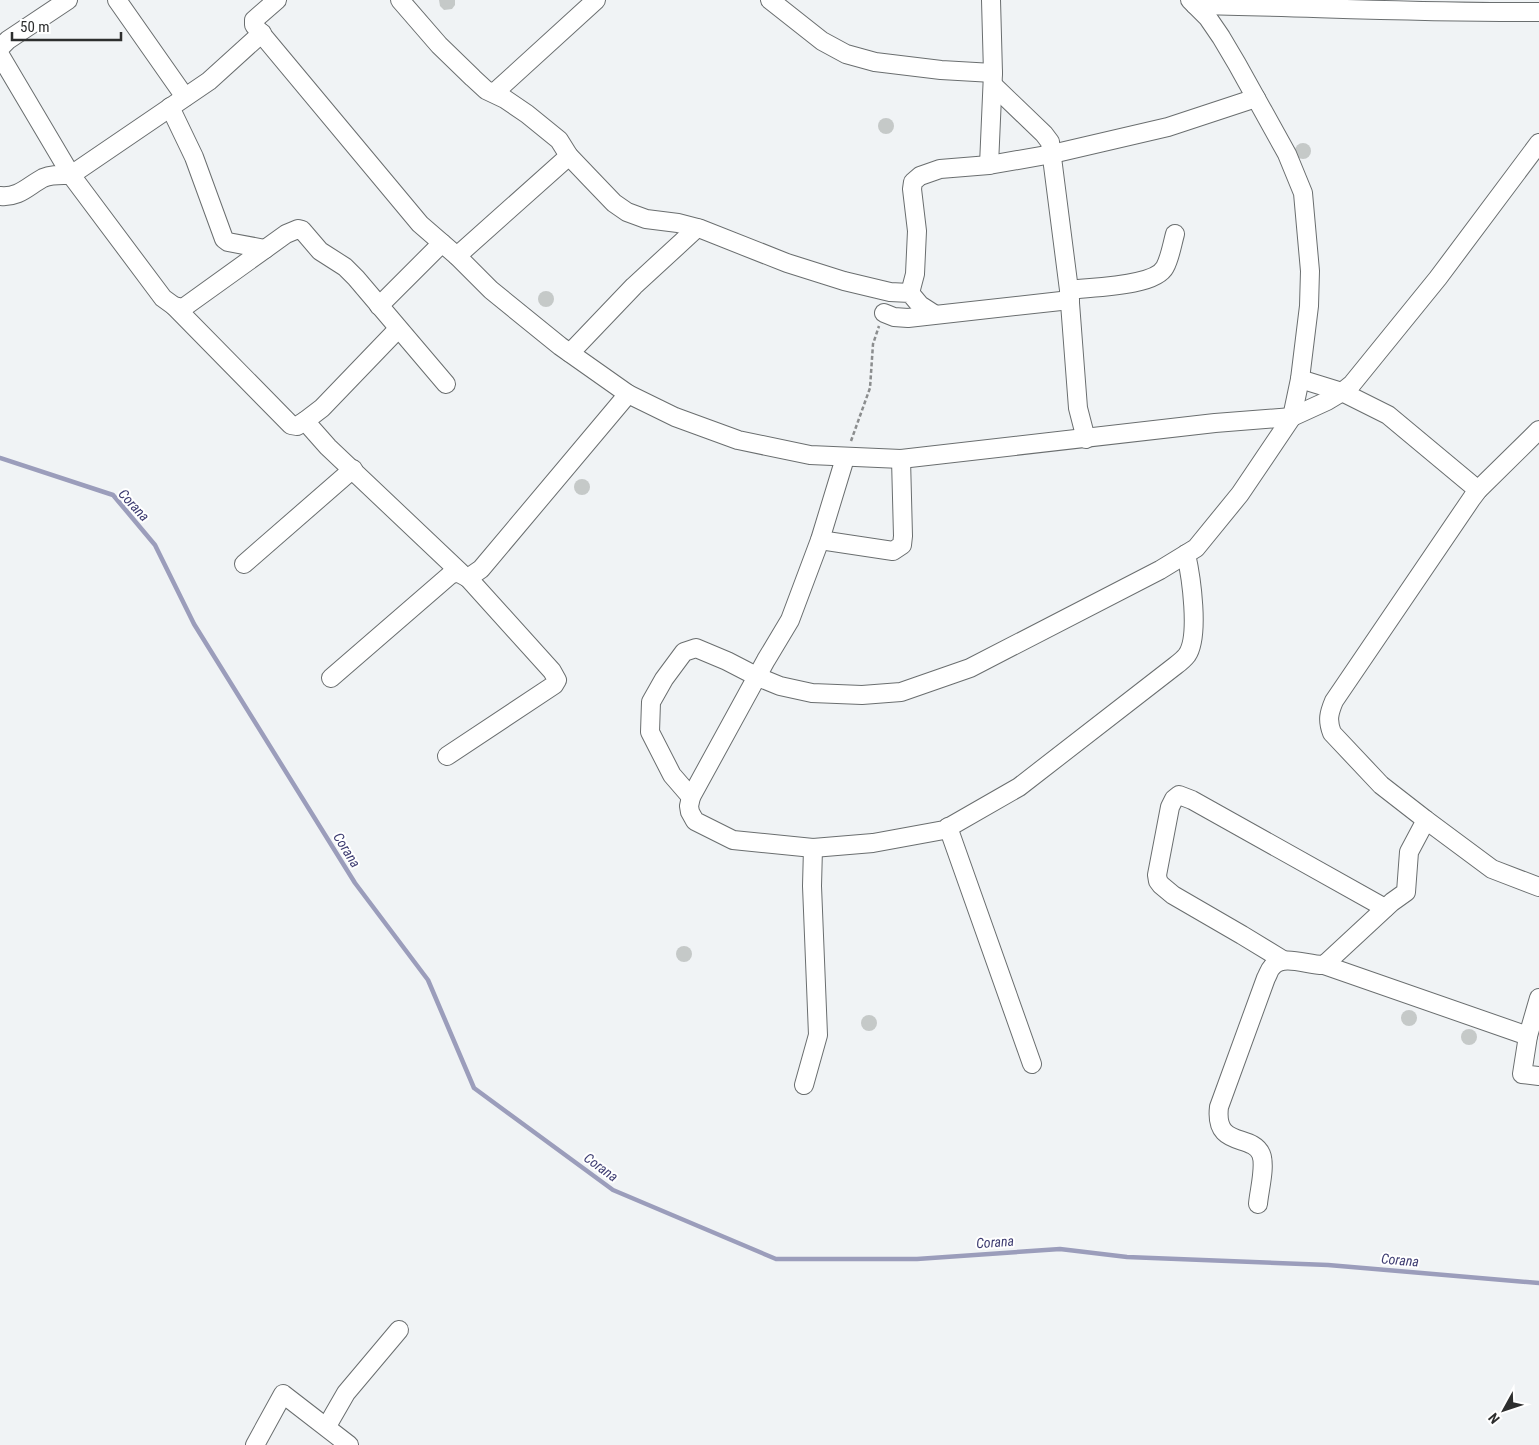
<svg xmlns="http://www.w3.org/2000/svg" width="1539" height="1445" font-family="'Roboto Condensed',sans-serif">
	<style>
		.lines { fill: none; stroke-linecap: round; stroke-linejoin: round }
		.stream { stroke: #9b9dbb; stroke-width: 4.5 }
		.building { fill: #c5c9c8 }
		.minor-casing { stroke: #6a6e6f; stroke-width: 20 }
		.path { stroke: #8b8d8e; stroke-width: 2.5; stroke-dasharray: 4 2.5; stroke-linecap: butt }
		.minor { stroke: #fff; stroke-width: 18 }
		.labels { text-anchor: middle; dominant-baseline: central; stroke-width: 4; stroke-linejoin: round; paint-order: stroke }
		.water-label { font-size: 14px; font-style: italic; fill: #3c3b70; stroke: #fff }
	</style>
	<rect width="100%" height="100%" fill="#f0f3f5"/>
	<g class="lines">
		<!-- stream -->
		<polyline class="stream" points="0,458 113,495 155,545 194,624 355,883 428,980 474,1088 613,1190 776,1259 917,1259 1060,1249 1127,1257 1328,1265 1539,1283"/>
	</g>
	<!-- building -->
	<g class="building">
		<polygon points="439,0 455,0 455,5 452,9 444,10 440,6"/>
		<circle cx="886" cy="126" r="8"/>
		<circle cx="1303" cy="151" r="8"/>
		<circle cx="546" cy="299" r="8"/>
		<circle cx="582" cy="487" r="8"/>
		<circle cx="684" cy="954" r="8"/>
		<circle cx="1409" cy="1018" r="8"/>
		<circle cx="869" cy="1023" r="8"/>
		<circle cx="1469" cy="1037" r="8"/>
	</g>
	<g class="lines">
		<!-- minor casing -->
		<g class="minor-casing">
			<g id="minor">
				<polyline points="117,0 185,97"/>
				<polyline points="277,0 254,20 254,25 420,224 457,256 491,290 560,346 628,394 675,417 738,440 810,455 901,459 1215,423 1292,417 1327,401 1342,392 1352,384 1438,278 1539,143"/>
				<polyline points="400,0 439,45 473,78 486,90 505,99 527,114 559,140 569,156 590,178 614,203 627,212 646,219 678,223 701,229 787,263 844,281 890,292 910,293 920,305 934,314"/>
				<polyline points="770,0 822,41 846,54 875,62 941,70 993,73"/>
				<path d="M1195,5C1310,7 1424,13 1539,12"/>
				<polyline points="0,48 8,40 68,0"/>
				<polyline points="0,55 71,175 163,298 174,306 183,308 286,234 298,229 302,230 320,251 345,267 356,278 446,384"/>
				<polyline points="993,85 1044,134 1050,142 1069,290 1078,408 1086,439"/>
				<polyline points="494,93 596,0"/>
				<polyline points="170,107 194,157 224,239 228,242 265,249"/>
				<polyline points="989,165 993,73 991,0"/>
				<path d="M0,196C19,198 28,186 43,178C52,174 61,175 71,175L209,81L262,33"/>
				<polyline points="457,256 569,156"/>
				<path d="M1069,290C1090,287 1155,287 1165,267C1170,258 1172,245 1175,234"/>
				<polyline points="910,293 915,274 917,231 912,189 913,182 920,176 940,169 989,165 1052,154 1168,127 1256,98"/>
				<polyline points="174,306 291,425 297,426 305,421"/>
				<polyline points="379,306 442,243"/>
				<polyline points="884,313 894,317 908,318 1070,300"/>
				<polyline points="398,329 322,408 305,421 328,447 461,573"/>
				<polyline points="570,353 634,286 697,228"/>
				<polyline points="1300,379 1342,392 1388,415 1478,490"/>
				<path d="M1539,430L1478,490L1472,498L1334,701C1329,713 1327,720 1332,733L1381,785L1426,820L1492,869L1539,887"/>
				<path d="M845,458L820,540L790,620L766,660L691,797L689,806L690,812L695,821L733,840L813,848L873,843L944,830L1019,787L1175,666C1179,663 1184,659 1187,655C1200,636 1191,576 1186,554"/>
				<polyline points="820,540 893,551 902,545 903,536 901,459"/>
				<polyline points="244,564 353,469"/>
				<polyline points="331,678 450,575 457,572 468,578 481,569 628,394"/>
				<polyline points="447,756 554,685 557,680 552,671 468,578"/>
				<polyline points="691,797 672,775 650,732 651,702 664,679 684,652 696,648 727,661 758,677 780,686 812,693 862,695 901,692 970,668 1160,570 1196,548 1240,494 1292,417 1300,379 1309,306 1310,271 1303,193 1287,154 1237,64 1221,37 1208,18 1190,0"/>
				<polyline points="948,827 1032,1064"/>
				<polyline points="1283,960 1242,935 1173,895 1161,885 1158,881 1157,875 1170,807 1174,799 1179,795 1192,800 1385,908"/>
				<polyline points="1324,965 1528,1036"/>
				<polyline points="1539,998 1528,1036 1522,1074 1539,1076"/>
				<polyline points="804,1085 818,1035 812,886 813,848"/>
				<path d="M1258,1204C1259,1191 1266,1166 1261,1154C1252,1133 1214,1149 1219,1107L1266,978C1268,975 1269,970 1272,967C1283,953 1309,966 1324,965L1392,902L1406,892L1409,852L1426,820"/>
				<polyline points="327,1426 346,1393 399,1330"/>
				<polyline points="255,1445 283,1394 349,1445"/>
			</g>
		</g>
		<!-- path -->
		<polyline class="path" points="851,441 870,388 873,344 879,326"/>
		<!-- minor -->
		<use href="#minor" class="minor"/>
	</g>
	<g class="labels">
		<!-- water labels -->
		<g class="water-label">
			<text transform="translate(134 505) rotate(47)">Corana</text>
			<text transform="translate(347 850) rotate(58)">Corana</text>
			<text transform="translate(601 1167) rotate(36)">Corana</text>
			<text transform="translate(995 1242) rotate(-4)">Corana</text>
			<text transform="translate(1400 1260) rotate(5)">Corana</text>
		</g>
	</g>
	<!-- north arrow -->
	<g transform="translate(1504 1410) rotate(230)" stroke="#ffffff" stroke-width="4" paint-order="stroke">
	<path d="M0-4L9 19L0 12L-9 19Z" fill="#2d2e2e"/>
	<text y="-8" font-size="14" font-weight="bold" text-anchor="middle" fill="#2d2e2e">N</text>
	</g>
	<!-- scale -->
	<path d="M12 32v8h109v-8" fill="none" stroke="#2d2e2e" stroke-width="2.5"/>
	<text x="20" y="32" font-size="15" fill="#2d2e2e" stroke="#ffffff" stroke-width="4" paint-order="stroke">50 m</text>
</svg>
